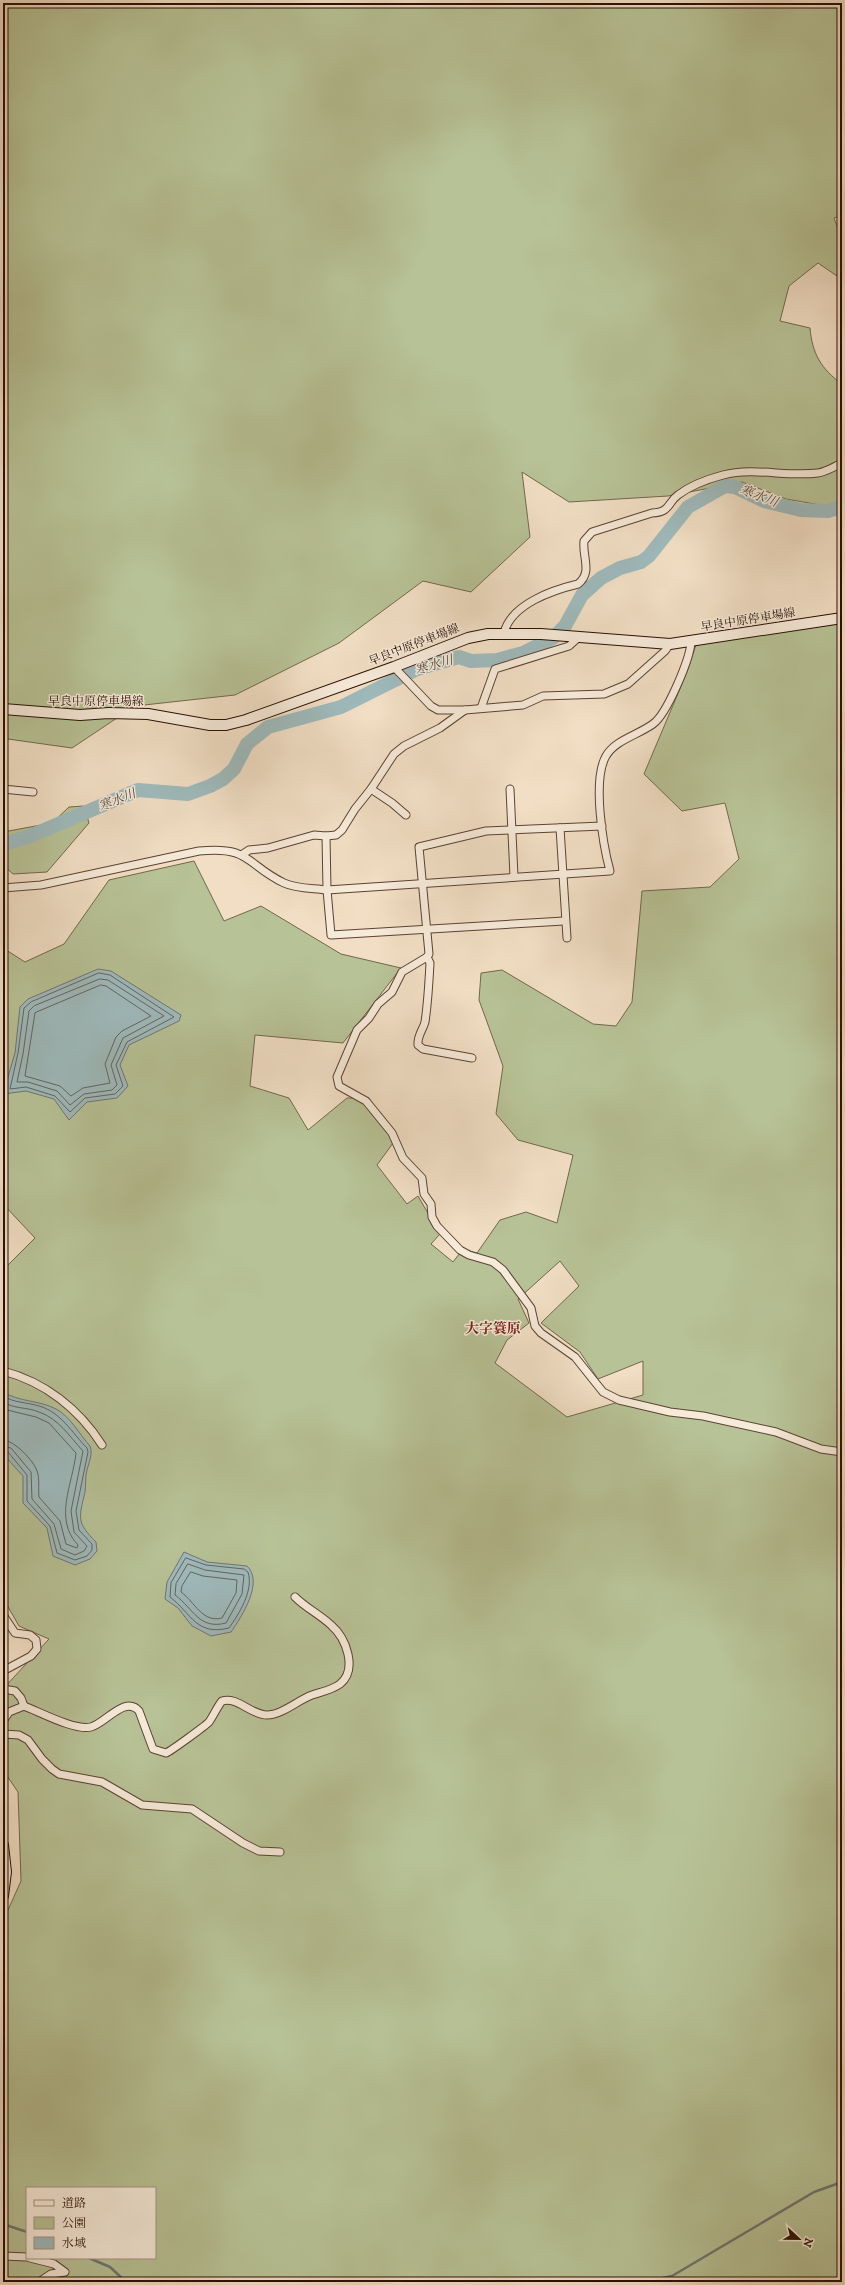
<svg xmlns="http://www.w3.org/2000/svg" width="845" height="2285" font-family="'IM FELL DW Pica','Noto Serif JP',serif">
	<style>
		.green { fill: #b7c296; stroke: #71684c; fill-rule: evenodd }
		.water { fill: #9ebabc; stroke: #707572 }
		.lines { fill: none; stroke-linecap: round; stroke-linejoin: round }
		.shore { stroke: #646460; stroke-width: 1 }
		.stream { stroke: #707572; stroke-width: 2.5 }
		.river { stroke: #9ebabc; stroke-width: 14 }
		.street-casing { stroke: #5c4233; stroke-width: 9 }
		.secondary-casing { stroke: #2b0e03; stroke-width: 12 }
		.street { stroke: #f6ead9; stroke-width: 7 }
		.secondary { stroke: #f6ead9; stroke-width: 10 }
		.labels { text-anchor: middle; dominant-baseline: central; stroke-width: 3; stroke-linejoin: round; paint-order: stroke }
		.street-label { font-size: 12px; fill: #2b0e03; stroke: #f6ead9 }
		.water-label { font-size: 13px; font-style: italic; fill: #534a44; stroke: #f6ead9 }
		.quarter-label { font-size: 14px; font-weight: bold; fill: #7a1f14; stroke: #f6ead9 }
	</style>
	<rect width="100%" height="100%" fill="#f1dec4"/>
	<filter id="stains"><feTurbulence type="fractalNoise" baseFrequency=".005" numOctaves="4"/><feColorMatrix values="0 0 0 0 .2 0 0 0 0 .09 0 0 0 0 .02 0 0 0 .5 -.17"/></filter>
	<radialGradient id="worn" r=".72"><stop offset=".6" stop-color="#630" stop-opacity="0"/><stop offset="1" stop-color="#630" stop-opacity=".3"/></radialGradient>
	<!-- green -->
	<g class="green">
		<path d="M3,3H842V215L834,218C843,241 844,252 837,276L818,263L789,286L780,321L810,328C812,353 821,369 842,384V500L826,506L786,499L742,482L668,496L569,502L522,472L530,537L471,592L423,581L339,643L235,695L135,706L72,748L8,739L3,736Z"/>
		<path d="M842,622V2282H3V1921L21,1881L18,1792L3,1770V1689L49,1639L19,1626L3,1598V1270L35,1238L3,1204V948L25,962L64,944L109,880L194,861L224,921L261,906L341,954L401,968L343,1043L255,1035L250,1086L289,1098L308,1130L347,1098H369L396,1139L377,1165L407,1204L418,1196L440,1234L431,1244L453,1262L463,1249L477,1253L500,1220L526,1212L557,1223L573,1155L518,1140L496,1114L503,1066L479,1000L481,973L502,970L593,1024L616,1026L632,1002L642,891L710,887L739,859L725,803L682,811L644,774L687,672L696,645ZM560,1261L579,1286L541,1323L580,1352L598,1379L643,1361V1395L567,1417L495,1363L507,1340L529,1323L518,1299ZM27,2188H155V2258H27Z"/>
		<polygon points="84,806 89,823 47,872 13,874 3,865 3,832 52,823 69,807"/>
	</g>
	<!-- water -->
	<g class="water">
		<polygon points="98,969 111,971 181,1015 179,1021 129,1045 120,1065 128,1086 117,1098 87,1102 69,1120 54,1099 26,1091 3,1094 15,1053 20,1007 28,999"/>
		<path d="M3,1392C19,1402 39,1400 56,1409C70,1416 80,1435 90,1446C93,1454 89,1462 87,1470C85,1477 86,1485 85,1492C79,1518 76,1522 96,1542L97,1551L90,1559L75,1565L53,1556L47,1528L23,1503V1476L3,1454Z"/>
		<path d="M184,1552L207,1562L247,1566C264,1582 242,1616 231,1632L211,1636L192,1626L178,1608L165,1599L167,1582Z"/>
	</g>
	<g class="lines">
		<!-- shore -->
		<g class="shore">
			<polygon points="99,973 110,975 174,1017 127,1042 116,1065 123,1086 115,1094 85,1098 70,1112 55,1096 26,1087 10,1089 18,1053 24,1008 31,1002"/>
			<polygon points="100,979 108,980 164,1016 123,1038 111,1065 117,1085 112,1090 84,1094 70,1105 57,1091 28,1082 17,1082 23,1054 29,1011 34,1006"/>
			<polygon points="101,985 106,986 151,1016 122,1031 116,1037 105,1064 110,1083 83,1088 71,1096 60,1086 25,1076 35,1013"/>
			<path d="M3,1396C14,1403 26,1402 39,1406C61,1412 72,1433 87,1448L88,1452L76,1511L79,1530L92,1544V1550L87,1556L75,1560L57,1553L50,1526L27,1501V1475L8,1452L3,1451"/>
			<path d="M3,1402C14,1409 27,1407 39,1412C59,1419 69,1436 83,1451L71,1511L74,1532L87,1546L84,1551L75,1555L61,1549L54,1524L32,1499L31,1472L11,1448L3,1446"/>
			<path d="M3,1409L36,1417L49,1423L76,1453C73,1483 53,1519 78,1545L77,1548L66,1544L60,1521L39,1497C38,1489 40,1479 37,1471C34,1461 14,1440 3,1440"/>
			<path d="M186,1558L206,1565L244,1569L248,1572C254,1590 239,1614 229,1628C196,1636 192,1614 170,1597L171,1583Z"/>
			<path d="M188,1564L205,1570L244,1575L242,1594L226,1623C199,1630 194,1609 175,1595L176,1584Z"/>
			<path d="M191,1572L203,1576L237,1580L236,1593L222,1618C202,1623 195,1602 181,1592L182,1586Z"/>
		</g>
		<!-- stream -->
		<g class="stream">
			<polyline points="3,2224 27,2232"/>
			<polyline points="89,2258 110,2267 124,2280"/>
			<polyline points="644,2282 672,2276 814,2192 842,2182"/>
		</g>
		<!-- river -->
		<polyline class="river" points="3,844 28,837 138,790 188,794 210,786 223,779 234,769 247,744 268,727 341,707 417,669 459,657 471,661 497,660 523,653 553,638 565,626 582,595 601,578 620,568 641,562 649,556 688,507 725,486 735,487 764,501 801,510 828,511 842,507"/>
		<!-- street casing -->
		<g class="street-casing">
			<g id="street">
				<path d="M504,633C511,604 553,590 578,584C593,572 582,557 584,541L592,532L652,513C671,512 667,503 678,495C691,485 708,479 723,475C755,467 786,477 818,473C825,472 832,468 838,465"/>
				<polyline points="394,667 431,706 438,710 465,710 523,705 543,696 604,694 628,684 665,651 670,644"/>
				<polyline points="481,708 495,669 569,646 578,638"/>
				<polyline points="3,789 33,792"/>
				<polyline points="371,789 392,803 406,815"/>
				<polyline points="510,789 514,877"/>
				<polyline points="602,826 486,831 419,847 429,954 427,957 402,972 392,992 378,1004 369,1018 357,1030 337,1077 339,1086 366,1101 392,1133 403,1158 422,1178 424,1194 431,1204 432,1217 437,1226 460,1250 469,1255 493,1262 503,1270 531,1308 535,1326 541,1333 575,1357 603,1392 619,1400 670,1412 703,1416 776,1432 821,1449 842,1452"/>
				<polyline points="560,828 567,938"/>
				<polyline points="326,836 327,890 331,935 564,921"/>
				<polyline points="243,854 249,850 268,848 314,835 326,836 336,835 342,830 355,809 371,789 394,754 404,746 440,728 465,710"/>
				<path d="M3,888L41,885L199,851C251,846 245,864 284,883C297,889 313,888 327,890L610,871C603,845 592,780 606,756C615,740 638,735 653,724C667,714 690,659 691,642"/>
				<path d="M427,957L430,963C429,982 428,1002 425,1022C423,1030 417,1036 418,1045L423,1049L472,1058"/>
				<path d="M3,1371C45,1382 79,1409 102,1445"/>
				<polyline points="3,1615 15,1633 30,1635 36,1640 37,1649 31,1656 3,1671"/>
				<polyline points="3,1689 15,1691 21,1698 24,1706"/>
				<path d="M3,1721L9,1712L24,1706C40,1712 75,1731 91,1727C106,1723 125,1695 139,1711L153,1749L166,1753C171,1751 205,1726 209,1722C214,1715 217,1707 222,1701C237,1696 251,1715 267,1715C282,1715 298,1700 312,1695C321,1692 332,1690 340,1684C358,1669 346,1638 331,1625C319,1614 306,1608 295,1597"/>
				<polyline points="3,1734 19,1735 28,1740 42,1759 52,1769 59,1774 102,1782 142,1805 192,1809 243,1843 259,1851 280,1852"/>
				<polyline points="3,2256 27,2257"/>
				<polyline points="30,2258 54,2264 65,2272 51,2274 39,2282"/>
			</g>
		</g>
		<!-- secondary casing -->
		<g class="secondary-casing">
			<g id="secondary">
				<polyline points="3,709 80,715 109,713 148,714 210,725 226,725 246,720 394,667 468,638 488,634 541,634 670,644 842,618"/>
				<polyline points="3,1845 6,1872 3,1896"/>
			</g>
		</g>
		<!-- street -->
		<use href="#street" class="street"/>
		<!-- secondary -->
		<use href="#secondary" class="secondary"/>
	</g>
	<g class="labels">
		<!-- street labels -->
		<g class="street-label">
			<text transform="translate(748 620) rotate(-9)">早良中原停車場線</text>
			<text transform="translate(414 645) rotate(-21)">早良中原停車場線</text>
			<text x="96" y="701">早良中原停車場線</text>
		</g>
		<!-- water labels -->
		<g class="water-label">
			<text transform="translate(759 496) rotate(21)">寒水川</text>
			<text transform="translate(434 665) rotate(-16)">寒水川</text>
			<text transform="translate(117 800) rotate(-22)">寒水川</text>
		</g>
		<!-- quarter labels -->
		<g class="quarter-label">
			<text x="493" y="1329">大字簑原</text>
		</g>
	</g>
	<!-- margin -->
	<rect width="845" height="2285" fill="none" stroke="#f1dec4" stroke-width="16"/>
	<rect x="4" y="4" width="837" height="2277" fill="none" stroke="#2b0e03" stroke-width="2"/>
	<rect x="8" y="8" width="829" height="2269" fill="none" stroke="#2b0e03"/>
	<!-- legend -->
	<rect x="26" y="2187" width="130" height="72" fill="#f6ead9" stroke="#a59283"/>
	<rect x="34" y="2200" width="20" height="6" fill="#f6ead9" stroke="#a59283"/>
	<text x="62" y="2207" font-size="12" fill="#2b0e03">道路</text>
	<rect x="34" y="2217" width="20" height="12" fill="#b7c296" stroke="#a59283"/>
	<text x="62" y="2227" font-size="12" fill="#2b0e03">公園</text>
	<rect x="34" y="2237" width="20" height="12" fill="#9ebabc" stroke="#a59283"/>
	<text x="62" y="2247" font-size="12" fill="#2b0e03">水域</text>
	<!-- north arrow -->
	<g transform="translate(799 2239) rotate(112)" stroke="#f6ead9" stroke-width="3" paint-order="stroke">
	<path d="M0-3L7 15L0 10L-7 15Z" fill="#2b0e03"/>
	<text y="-6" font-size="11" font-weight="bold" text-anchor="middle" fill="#2b0e03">N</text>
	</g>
	<rect width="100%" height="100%" filter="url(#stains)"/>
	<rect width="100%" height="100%" fill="url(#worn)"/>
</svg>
